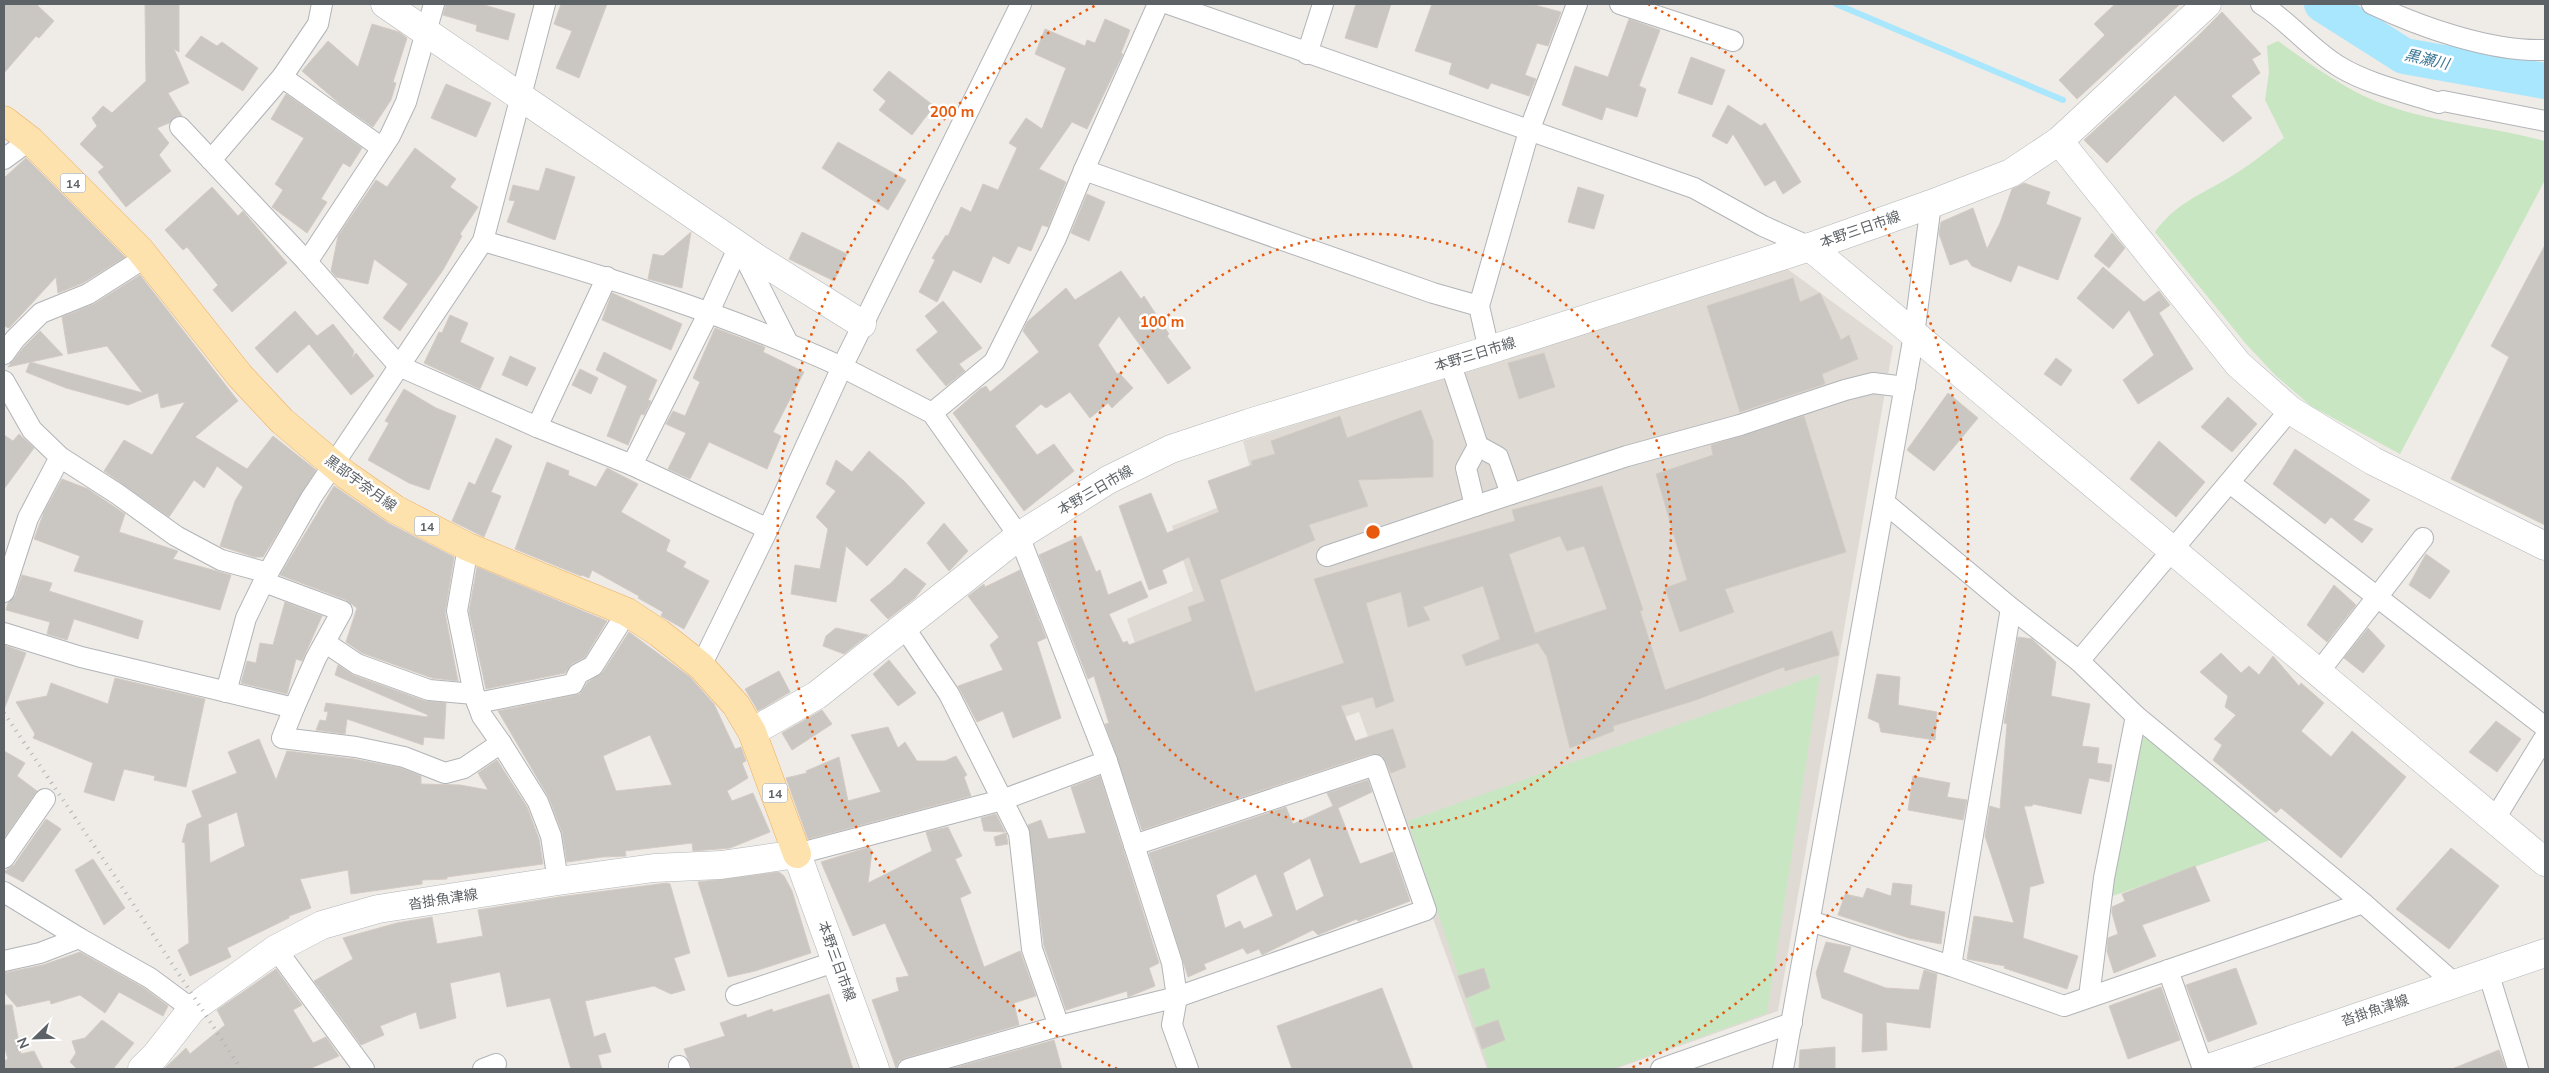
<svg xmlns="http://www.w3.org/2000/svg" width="2549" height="1073" font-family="Mulish,'Noto Sans JP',sans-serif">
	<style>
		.education { fill: #dfdbd4 }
		.green { fill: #c9e6c3 }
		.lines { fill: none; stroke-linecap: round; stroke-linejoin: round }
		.stream { stroke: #a8e7fd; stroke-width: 6 }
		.river { stroke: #a8e7fd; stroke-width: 36 }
		.building { fill: #cac6c2; stroke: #d4ccc4; fill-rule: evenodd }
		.street-casing { stroke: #b1b4b8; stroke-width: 22 }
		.secondary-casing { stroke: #b2b6ba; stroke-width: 29 }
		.primary-casing { stroke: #eead60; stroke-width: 29 }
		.street { stroke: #fff; stroke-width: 20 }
		.secondary { stroke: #fff; stroke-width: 28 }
		.primary { stroke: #fde2ad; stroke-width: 28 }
		.rail { stroke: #b2b3b4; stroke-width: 4; stroke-dasharray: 1 6; stroke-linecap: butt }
		.ring { fill: none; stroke: #e8590c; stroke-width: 2.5; stroke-dasharray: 2.5 5 }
		.labels { text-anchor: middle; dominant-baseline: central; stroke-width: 5; stroke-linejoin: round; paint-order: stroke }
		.shield { fill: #fff; stroke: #8e9194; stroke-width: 1 }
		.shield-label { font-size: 12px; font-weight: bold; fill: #5d6266 }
		.street-label { font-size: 14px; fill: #5d6266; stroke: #fff }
		.water-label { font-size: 15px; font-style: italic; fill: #3c7795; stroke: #fff }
		.centre { fill: #e8590c; stroke: #fff; stroke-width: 2.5 }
		.ring-label { font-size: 15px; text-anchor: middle; font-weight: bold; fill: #e8590c; stroke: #fff; stroke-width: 5; stroke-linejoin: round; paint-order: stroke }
	</style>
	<rect width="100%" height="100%" fill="#efebe6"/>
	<!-- education -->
	<polygon class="education" points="1786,268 1893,346 1778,1011 1615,1069 1487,1069 1359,712 1222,761 1181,782 1127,619 1193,591 1172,526 1256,492 1243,441"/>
	<!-- green -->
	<g class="green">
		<path d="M2278,41C2307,62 2343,88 2375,101C2430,123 2489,126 2545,141V180L2400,454L2311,406L2275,375L2246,344L2155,232C2175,204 2198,196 2227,179C2247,167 2265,153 2284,138L2265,100L2269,72L2267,46Z"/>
		<polygon points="1820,674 1767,1013 1612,1069 1489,1069 1408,821"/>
		<polygon points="2144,730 2273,839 2110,897"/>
	</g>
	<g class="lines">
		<!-- stream -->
		<polyline class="stream" points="1836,4 2063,100"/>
		<!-- river -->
		<polyline class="river" points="2322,4 2404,56 2545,81"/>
	</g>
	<!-- building -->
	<g class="building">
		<polygon points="4,4 36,4 54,21 39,38 36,36 4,73"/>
		<polygon points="145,4 179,4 179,52 174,49 189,83 168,93 182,116 177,116 169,123 157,128 169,143 159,155 171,171 126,207 98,172 104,167 80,144 97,126 92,118 103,106 112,113 146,81"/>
		<polygon points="446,4 481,4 515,14 508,40 476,31 477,25 443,15"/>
		<polygon points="561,4 607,4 579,78 556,68 572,31 554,24"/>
		<polygon points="1356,4 1391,4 1377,48 1345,38"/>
		<polygon points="1432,4 1531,4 1561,12 1548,46 1537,43 1525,75 1536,79 1529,96 1491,83 1488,89 1449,74 1452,63 1415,51"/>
		<polygon points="2115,4 2180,4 2077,99 2059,80 2105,35 2094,24"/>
		<polygon points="2222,12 2261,54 2252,59 2260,73 2231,96 2252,118 2223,142 2175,95 2107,163 2084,140 2196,38"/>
		<polygon points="1105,19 1130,30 1121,53 1123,54 1087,129 1072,122 1039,169 1066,182 1048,227 1042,225 1031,251 1018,246 1009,264 993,256 981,283 953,270 937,302 919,292 935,260 932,258 946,235 948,236 961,207 971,212 983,184 998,190 1017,148 1009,143 1026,118 1042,129 1066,68 1035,54 1045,29 1085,46 1087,40 1095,43"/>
		<polygon points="1629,19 1660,30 1639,86 1646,89 1637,117 1606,107 1602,120 1562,105 1575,66 1608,77"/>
		<polygon points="372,24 399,32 407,38 393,82 396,83 391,100 373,127 340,104 302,71 328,41 358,67"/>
		<polygon points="201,36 217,46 222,42 258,68 243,91 185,56"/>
		<polygon points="1691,57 1725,70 1712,105 1678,93"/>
		<polygon points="889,71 934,106 912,135 879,110 886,101 873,90"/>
		<polygon points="446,84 491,103 476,137 431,118"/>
		<polygon points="286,94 362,148 350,167 343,163 321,199 327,202 307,233 272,207 283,190 275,184 304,138 271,119"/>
		<polygon points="1728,105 1761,126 1765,123 1801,182 1783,194 1775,180 1765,186 1733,134 1727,144 1712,136"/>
		<polygon points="838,142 906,180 888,210 822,168"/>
		<polygon points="415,148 456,179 450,187 478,207 460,234 462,236 443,270 400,331 383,318 408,284 374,259 368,284 336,277 331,271 338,236 376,180 387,187"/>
		<polygon points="26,158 125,257 83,283 58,293 56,277 9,328 4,326 4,178"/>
		<polygon points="546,168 575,177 555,240 507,222 515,201 509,200 513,185 539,191"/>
		<polygon points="2024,183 2050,192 2046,204 2081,218 2058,280 2018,265 2011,282 1972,266 1967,259 1950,265 1939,234 1941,222 1973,208 1987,249 2000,223 2012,189"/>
		<polygon points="212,187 238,216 243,211 287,263 232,312 213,290 218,285 187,247 183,250 165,230"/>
		<polygon points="1578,187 1604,195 1594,229 1568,222"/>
		<polygon points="1087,194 1105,202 1089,241 1071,233"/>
		<polygon points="691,232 682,288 648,279 653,254 663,256"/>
		<polygon points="802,232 847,254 834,281 789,259"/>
		<polygon points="2112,233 2125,248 2109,268 2094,256"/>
		<polygon points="2545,245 2545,525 2451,479 2509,357 2491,346"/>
		<polygon points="2103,267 2144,302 2159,291 2170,305 2159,313 2193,369 2138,404 2123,380 2154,355 2129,310 2113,329 2077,298"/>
		<polygon points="1121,271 1141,299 1144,296 1169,334 1167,336 1191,368 1168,384 1119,316 1098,345 1117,374 1119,373 1133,388 1112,408 1108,403 1090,418 1070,392 1046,408 1041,404 1015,426 1037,455 1054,444 1074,471 1024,511 953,413 980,389 986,386 990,392 1039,352 1023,331 1027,322 1066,288 1075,300"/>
		<polygon points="140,275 238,401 195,437 247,469 273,436 316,470 263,557 254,557 220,546 235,501 243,487 217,466 204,488 194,480 169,517 104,471 124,440 152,455 185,402 161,408 158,393 128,405 66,388 26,372 30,362 143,393 107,346 68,354 62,317 94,304"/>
		<polygon points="1793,278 1800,302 1820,293 1841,340 1849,335 1858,359 1822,374 1825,384 1740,412 1707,306"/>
		<polygon points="612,293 682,324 671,350 602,320"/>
		<polygon points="943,301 982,348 959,364 965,371 946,386 916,350 938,332 925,316"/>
		<polygon points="295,311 317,336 333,324 354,351 352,358 356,353 374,376 351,395 309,344 277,373 255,348"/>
		<polygon points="450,315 468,323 460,342 494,358 480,389 424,363 439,332 442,333"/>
		<polygon points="715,328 765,347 763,352 804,372 773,432 781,436 767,469 709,442 690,479 668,469 686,433 666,424 673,411 685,416 700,382 693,378"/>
		<polygon points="40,331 63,355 8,367 24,347"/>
		<polygon points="604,352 657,380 648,400 651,401 644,415 641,414 628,445 607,436 627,386 596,370"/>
		<polygon points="1544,353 1555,387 1519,399 1508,363"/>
		<polygon points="510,356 536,368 527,386 502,375"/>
		<polygon points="2056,358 2072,370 2061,386 2044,374"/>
		<polygon points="580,369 598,378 591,394 572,385"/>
		<polygon points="404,389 436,408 456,416 429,490 409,483 368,460 389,423 385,421"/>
		<polygon points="1948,393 1978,418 1934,471 1907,450"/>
		<polygon points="2228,397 2257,424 2232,452 2201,427"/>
		<path d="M1421,410L1433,441V477L1358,480L1368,506L1311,524L1309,525L1315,540L1220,580L1255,692L1344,663L1314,579L1515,521L1512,510L1602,486L1643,610L1640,611L1665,690L1832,631L1839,655L1785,671L1784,667L1696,700L1613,726L1614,731L1570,748L1547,657L1538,643L1466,666L1462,655L1500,639L1483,586L1423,607L1430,620L1408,627L1401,592L1366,603L1394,701L1376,708L1373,697L1341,706L1355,741L1393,729L1406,767L1391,773L1383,756L1371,754L1142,830L1105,724L1109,723L1094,676L1088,679L1039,555L1081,536L1096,572L1100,570L1108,595L1141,581L1148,597L1109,614L1123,643L1127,641L1129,645L1192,621L1188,607L1205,601L1189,557L1162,570L1167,583L1149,590L1119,506L1151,493L1167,533L1219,512L1208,481L1252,465L1251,461L1275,454L1271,441L1340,416L1347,438ZM1560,536L1567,551L1584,546L1607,609L1535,633L1509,554Z"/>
		<polygon points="1804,416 1846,552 1725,589 1734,612 1680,632 1665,588 1687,580 1656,474 1713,455 1711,445"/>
		<polygon points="19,434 34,448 4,489 4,435 13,441"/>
		<polygon points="496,438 512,446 491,492 501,496 484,537 452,521 469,482 475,485"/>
		<polygon points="2159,441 2205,482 2176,517 2130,479"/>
		<polygon points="2295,449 2370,500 2353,520 2373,529 2362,543 2331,517 2325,524 2273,484"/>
		<polygon points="869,451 904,481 925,503 867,566 846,546 836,602 791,594 795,565 820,569 828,529 816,517 836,491 826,484 836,460 852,472"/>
		<polygon points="547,462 569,471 568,475 596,487 607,468 638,484 621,512 670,540 666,551 686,562 683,567 709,581 684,629 661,616 663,612 638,598 639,596 592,570 589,578 582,575 581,576 515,549"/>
		<polygon points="62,479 88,489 125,514 119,532 178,551 173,559 231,575 220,610 74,571 80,556 34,539 44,512"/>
		<polygon points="334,486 388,523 454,557 445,613 458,681 432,678 362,653 346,642 357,608 346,600 280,575"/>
		<polygon points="944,523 968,551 949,571 927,543"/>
		<polygon points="2426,554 2450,571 2430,599 2409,585"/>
		<polygon points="477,567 607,621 585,657 572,664 565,673 486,689 469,611"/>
		<polygon points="905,568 926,584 915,598 888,619 870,600 891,583"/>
		<polygon points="1020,570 1046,638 1037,642 1061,718 1013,738 1003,711 977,722 958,686 1003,670 990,645 999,637 968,596 984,584 985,587"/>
		<polygon points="22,575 52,583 49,591 143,621 138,639 74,619 67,640 47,634 50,622 6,610 8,603 15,596"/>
		<polygon points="2334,585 2356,605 2327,642 2307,625"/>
		<polygon points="285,602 322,616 302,661 296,659 287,694 241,683 247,661 256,663 260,643 273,645"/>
		<polygon points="836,628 868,635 844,654 823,646 826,636"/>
		<polygon points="2368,628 2385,646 2363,673 2344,658"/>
		<path d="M629,632L690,677L714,704L735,749L741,747L746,761L742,763L748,778L727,791L732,801L753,793L770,832L730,848L693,851L692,843L625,851L626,856L602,857L567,862L562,832L549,798L498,711L580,694L587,683L603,672ZM650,735L672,785L616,791L603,756Z"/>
		<polygon points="2018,637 2032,639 2056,662 2051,696 2090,704 2082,746 2099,748 2097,763 2112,765 2109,782 2089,778 2081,814 2033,804 2032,806 2024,806 2044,883 2030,887 2023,938 2078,956 2067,989 2004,968 2005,966 1967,959 1974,916 2014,923 1985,836 1990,806 2000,809 2007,724 2004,723"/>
		<polygon points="4,645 26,653 5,707 4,707"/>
		<polygon points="2221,653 2241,673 2249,666 2259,675 2273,656 2299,686 2301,683 2324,703 2301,731 2331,757 2352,731 2406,777 2341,858 2281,808 2276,813 2213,760 2222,745 2214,739 2236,715 2225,707 2228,696 2200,672"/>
		<polygon points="889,660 916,693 898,706 873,674"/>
		<polygon points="338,665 353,675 425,701 446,703 444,739 424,737 423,745 347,719 345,734 316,730 320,720 326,721 328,712 324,711 326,703 427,717 428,715 335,675"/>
		<polygon points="779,671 790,692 758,711 745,689"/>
		<polygon points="1877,674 1900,677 1898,705 1937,712 1935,740 1881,732 1879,723 1868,718"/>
		<polygon points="115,678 205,699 186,787 154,780 155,776 124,769 114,801 84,792 93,763 33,738 35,734 16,702 47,696 51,683 108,704"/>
		<polygon points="822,710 832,724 792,750 782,733"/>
		<polygon points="2496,721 2521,739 2497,772 2469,752"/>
		<polygon points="888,727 898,748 905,742 917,761 945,761 956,756 967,775 964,777 971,796 808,839 786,778 807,773 806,771 839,757 848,801 881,792 851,735"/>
		<path d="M259,739L276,780L287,751L354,759L401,768L421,776V784L460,785L488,790L478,773L497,760L527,807L539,839L543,864L447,877V879L422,880V884L351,894L348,870L300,879L311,908L289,916V918L227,948L231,957L190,976L178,950L189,943L185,843L182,842L187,824L202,817L192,791L237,773L228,752ZM237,812L245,846L210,863L208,824Z"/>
		<polygon points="4,751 25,763 17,776 37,791 4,838"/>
		<polygon points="1100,776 1159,963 1149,968 1155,986 1128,997 1127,991 1066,1010 1044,946 1028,825 1041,820 1048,839 1086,833 1071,787"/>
		<polygon points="1913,776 1950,783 1947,797 1967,800 1963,820 1908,810"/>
		<path d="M1368,780L1372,792L1338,808L1360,864L1393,852L1410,901L1358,921L1357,919L1318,935L1313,930L1262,955L1259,949L1247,954L1243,948L1204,964L1206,969L1188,977L1149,853L1286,807L1293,824L1333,806L1327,793ZM1310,858L1324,896L1296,911L1283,873ZM1256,874L1273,916L1244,929L1240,921L1225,928L1216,895Z"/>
		<polygon points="996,814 1005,832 984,831 981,818"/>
		<polygon points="46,819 61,829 23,882 4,872 14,865"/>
		<polygon points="948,827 962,856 955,859 971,893 960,898 984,967 1020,951 1036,996 1014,1003 1019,1025 905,1058 899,1061 896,1068 872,1000 899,991 896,978 909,976 885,923 853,936 821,862 869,847 872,851 868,883 932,851 926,832"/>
		<polygon points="1006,833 1008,844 996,846 994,837"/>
		<polygon points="2451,848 2499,886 2449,949 2396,909"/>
		<polygon points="93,859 125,908 104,925 75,870"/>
		<polygon points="2195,866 2210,901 2142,925 2156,956 2114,973 2107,951 2108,938 2118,934 2112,913 2112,907 2125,901 2122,894"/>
		<polygon points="779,872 784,876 792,891 811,953 755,971 728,977 698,882"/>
		<polygon points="667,883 670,884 690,953 674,958 685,990 671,994 654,986 585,1001 594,1037 605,1033 611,1052 598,1055 602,1069 571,1069 550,998 507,1007 500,972 450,983 456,1018 420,1029 416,1012 380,1026 384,1035 361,1045 314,981 353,959 343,938 397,923 432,917 437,944 483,936 478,910 559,897"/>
		<polygon points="1893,883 1912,885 1910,905 1945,912 1941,944 1909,938 1838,915 1845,894 1863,898 1867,888 1891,896"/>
		<polygon points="1826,942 1851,947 1843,972 1886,988 1919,990 1924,970 1937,974 1930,1028 1886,1022 1887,1050 1862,1052 1863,1014 1822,998 1816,973"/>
		<polygon points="80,952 144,988 168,1006 163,1016 119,992 105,1013 80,995 51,1004 50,1000 17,1007 4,992 4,973 43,965"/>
		<polygon points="1484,968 1490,988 1466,998 1458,976"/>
		<polygon points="2236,968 2257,1024 2208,1042 2186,985"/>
		<polygon points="276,969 302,1005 293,1010 313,1043 326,1037 339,1056 309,1069 164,1069 186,1048 190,1054 225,1025 217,1010"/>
		<polygon points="2161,987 2180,1040 2128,1059 2109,1006"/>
		<polygon points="1382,988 1413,1069 1292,1069 1277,1026"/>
		<polygon points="829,994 853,1069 692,1069 684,1049 725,1036 720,1023 746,1014 747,1018 772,1009 773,1012"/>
		<polygon points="4,1005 12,1005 21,1054 34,1051 43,1069 4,1069 4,1061 8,1059 4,1046"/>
		<polygon points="102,1020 134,1043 113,1069 77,1069 70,1062 76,1053 72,1041 85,1038"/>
		<polygon points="1498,1020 1505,1040 1482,1049 1475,1028"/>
		<polygon points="1054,1040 1062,1069 950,1069"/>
		<polygon points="1835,1047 1835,1069 1799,1069 1800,1050"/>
		<polygon points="2499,1050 2506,1069 2452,1069"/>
	</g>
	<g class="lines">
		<!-- street casing -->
		<g class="street-casing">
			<g id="street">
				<polyline points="1021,4 842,367 932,413 1019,536 1107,761 1172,963 1177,997 1172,1025 1188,1069"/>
				<polyline points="1158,4 1084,170 1433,293 1479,306"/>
				<polyline points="1169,4 1694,188 1763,226 1810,247"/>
				<polyline points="1620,4 1733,41"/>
				<path d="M2261,4C2290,22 2311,50 2340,67C2368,84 2408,93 2439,103L2443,101L2545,121"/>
				<path d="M2372,4C2420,27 2491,52 2545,50"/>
				<polyline points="1307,54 1323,4"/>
				<polyline points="282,77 382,148"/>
				<polyline points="180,127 307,262 399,366 537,427 607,277"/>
				<polyline points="4,159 30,140"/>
				<polyline points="211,160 282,77 318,24 322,4"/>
				<path d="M483,241C605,276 726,314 842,367L768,529L701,666"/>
				<polyline points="739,246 709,312 632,465 768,529"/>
				<polyline points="739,246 788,343"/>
				<polyline points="307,262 390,136 406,102 434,4"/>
				<polyline points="1489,350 1479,306 1529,131 1577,4"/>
				<polyline points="4,354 15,339 41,313 88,294 146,257"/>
				<polyline points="1450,362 1478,446 1466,468 1475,506 1627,456 1740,425 1845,390 1873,383 1905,387"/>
				<polyline points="4,381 32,430 60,457 116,493 176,536 221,560 268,573"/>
				<polyline points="932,413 994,362 1056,238 1084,170"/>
				<polyline points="537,427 632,465"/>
				<polyline points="1478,446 1498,457 1511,494"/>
				<polyline points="2230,483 2545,727"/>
				<polyline points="1885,503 2011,608 2079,661 2136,716 2363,903 2454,983"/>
				<polyline points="468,547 457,611 474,694 482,716 501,743 538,802 551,836 558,881"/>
				<polyline points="1327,556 1475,506"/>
				<polyline points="4,592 28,518 60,457"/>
				<polyline points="904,627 949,694 1019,833 1032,949 1059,1026"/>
				<polyline points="4,633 81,657 294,708 316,658 342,611 264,582"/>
				<polyline points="326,643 357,664 429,690 474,694"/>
				<polyline points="2079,661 2290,410"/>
				<polyline points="2318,673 2423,538"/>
				<polyline points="226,692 246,618 268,573 311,498 483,241 545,4"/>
				<polyline points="477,703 573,684 578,674 593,666 627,612"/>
				<polyline points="294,708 282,738 356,747 404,757 445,773 464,768 501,743"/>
				<polyline points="2494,820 2545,737"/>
				<polyline points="797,854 1002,800 1107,761"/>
				<polyline points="4,858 45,799"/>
				<polyline points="4,892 79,938"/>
				<polyline points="1810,921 1951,966 2064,1006 2363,903"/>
				<polyline points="276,949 364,1069"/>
				<polyline points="4,961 40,953 79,938 150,978 192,1009"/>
				<polyline points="1951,966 2011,608"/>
				<polyline points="2168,970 2203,1069"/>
				<polyline points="2488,972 2518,1069"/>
				<polyline points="736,995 837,961"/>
				<polyline points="2089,997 2104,878 2136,716"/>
				<polyline points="679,1066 680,1069"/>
				<polyline points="483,1069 496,1064"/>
				<polyline points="908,1069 1059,1026 1177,997 1426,910 1375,765 1134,845"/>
				<polyline points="1661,1069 1792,1023"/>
				<polyline points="1783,1069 1914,335 1931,204"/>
			</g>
		</g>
		<!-- secondary casing -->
		<g class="secondary-casing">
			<g id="secondary">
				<polyline points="385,4 758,259 862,324"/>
				<polyline points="2059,141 2238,364 2290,410 2373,461 2545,546"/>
				<polyline points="1810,247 2545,862"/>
				<polyline points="752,732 817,695 1019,536 1108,480 1171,449 1249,423 1489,350 1810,247 1931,204 2011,173 2059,141 2207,4"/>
				<polyline points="142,1069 156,1055 192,1009 276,949 322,925 378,909 558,881 654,868 721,865 797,854 875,1069"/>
				<polyline points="2206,1069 2545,953"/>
			</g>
		</g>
		<!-- primary casing -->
		<g class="primary-casing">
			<polyline id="primary" points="4,120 30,140 140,250 240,376 282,421 346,475 395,509 468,547 627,612 659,633 701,666 736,705 752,732 797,854"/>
		</g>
		<!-- street -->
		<use href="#street" class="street"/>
		<!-- secondary -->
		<use href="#secondary" class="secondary"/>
		<!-- primary -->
		<use href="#primary" class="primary"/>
		<!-- rail -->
		<polyline class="rail" points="4,713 114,875 241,1069"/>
	</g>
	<!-- distance rings -->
	<g class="ring">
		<circle cx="1373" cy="532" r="298"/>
		<path d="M1117 1069A595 595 0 0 1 1098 4M1648 4A595 595 0 0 1 1629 1069"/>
	</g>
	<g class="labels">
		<!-- shield labels -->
		<g class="shield">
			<rect x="60.5" y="173.5" width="25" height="19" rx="4"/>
			<rect x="414.5" y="516.5" width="25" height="19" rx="4"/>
			<rect x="762.5" y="783.5" width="25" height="19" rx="4"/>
		</g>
		<g class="shield-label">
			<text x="73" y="183">14</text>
			<text x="427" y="526">14</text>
			<text x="775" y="793">14</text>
		</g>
		<!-- street labels -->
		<g class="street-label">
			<text transform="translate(1860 229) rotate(-19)">本野三日市線</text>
			<text transform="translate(1475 354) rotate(-17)">本野三日市線</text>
			<text transform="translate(361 483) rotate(36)">黒部宇奈月線</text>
			<text transform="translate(1095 490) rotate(-30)">本野三日市線</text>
			<text transform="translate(443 899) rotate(-9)">沓掛魚津線</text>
			<text transform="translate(837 961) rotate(70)">本野三日市線</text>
			<text transform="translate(2375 1010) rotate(-19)">沓掛魚津線</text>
		</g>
		<!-- water labels -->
		<g class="water-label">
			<text transform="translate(2427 59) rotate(13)">黒瀬川</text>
		</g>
	</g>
	<circle cx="1373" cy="532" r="8" class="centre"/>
	<g class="ring-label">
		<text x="952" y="117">200 m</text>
		<text x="1162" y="327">100 m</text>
	</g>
	<!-- border -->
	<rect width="2549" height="1073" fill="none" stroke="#5d6266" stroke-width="10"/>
	<!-- north arrow -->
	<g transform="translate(35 1038) rotate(247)" stroke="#ffffff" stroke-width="4" paint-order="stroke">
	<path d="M0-4L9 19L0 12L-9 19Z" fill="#5d6266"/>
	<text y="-8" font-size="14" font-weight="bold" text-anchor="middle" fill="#5d6266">N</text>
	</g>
</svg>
